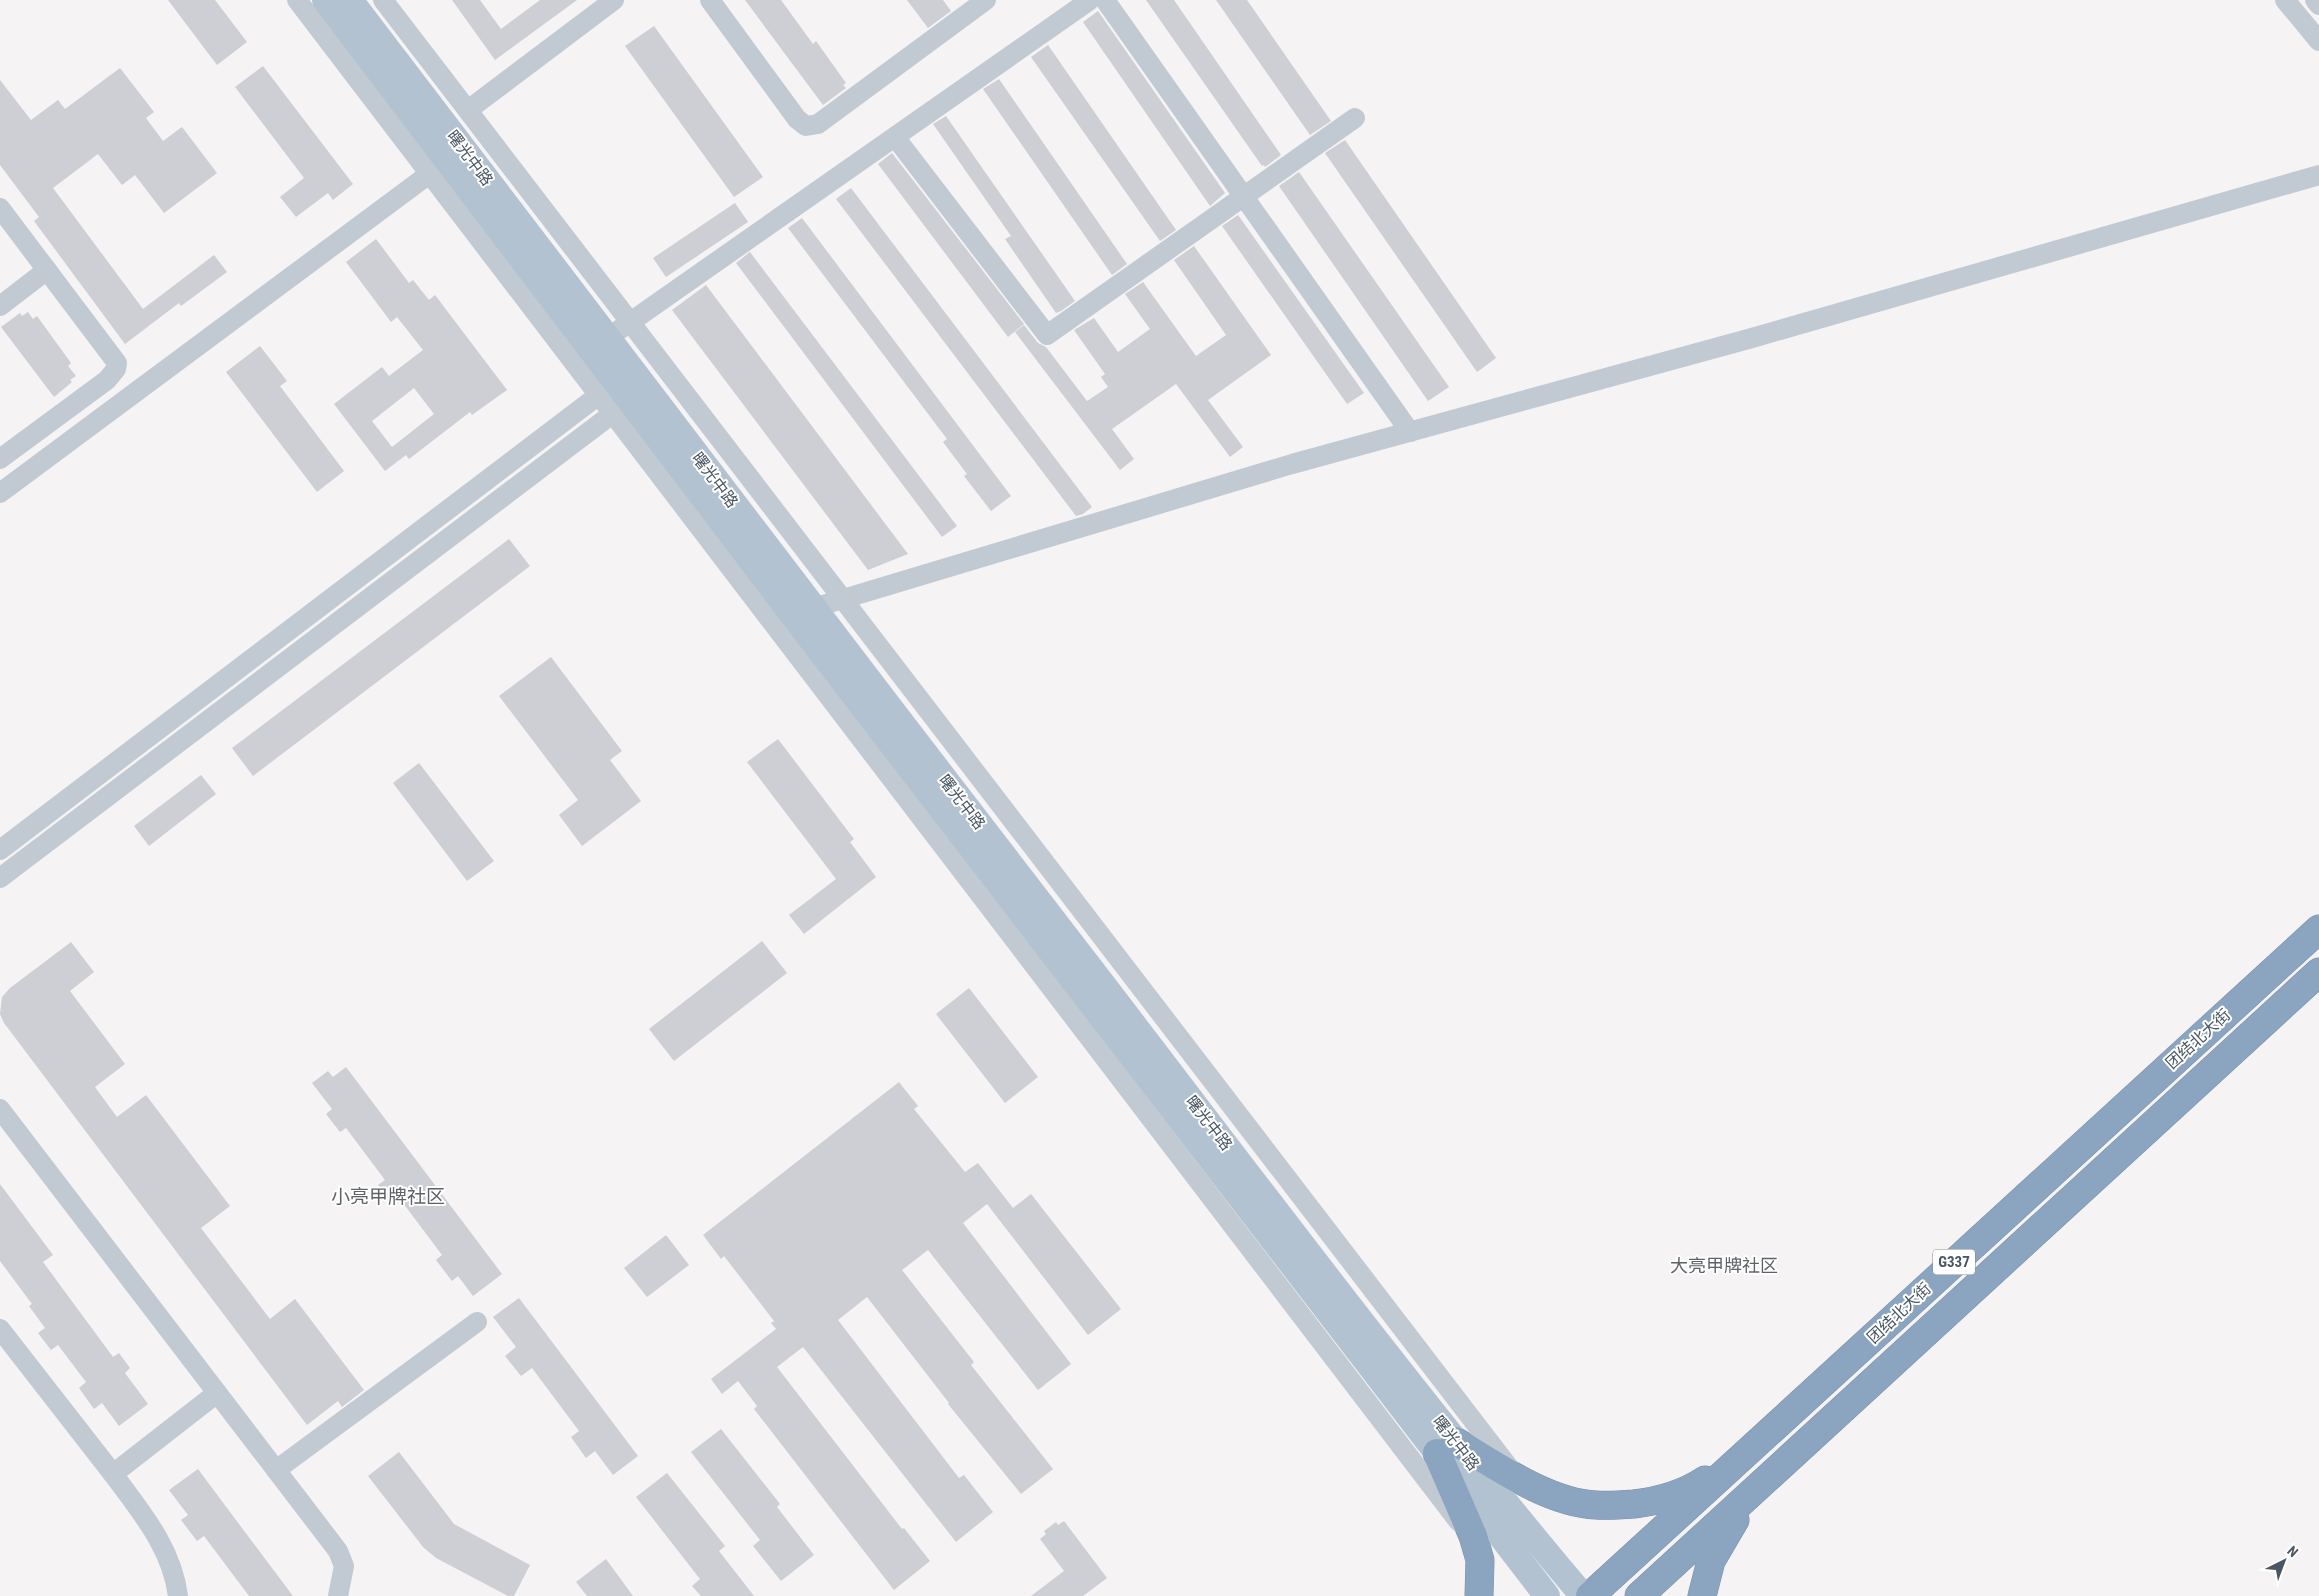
<svg xmlns="http://www.w3.org/2000/svg" width="2319" height="1596" font-family="'Roboto Condensed','Noto Sans SC',sans-serif">
	<style>
		.building { fill: #cdcfd5; fill-rule: evenodd }
		.lines { fill: none; stroke-linecap: round; stroke-linejoin: round }
		.highway-casing { stroke: #7690ad; stroke-width: 29 }
		.minor { stroke: #c1cad2; stroke-width: 20 }
		.major { stroke: #b3c2d1; stroke-width: 26 }
		.highway { stroke: #8ba5c1; stroke-width: 28 }
		.labels { text-anchor: middle; dominant-baseline: central; stroke-width: 4; stroke-linejoin: round; paint-order: stroke }
		.shield { fill: #fff; stroke: #808990; stroke-width: 1 }
		.shield-label { font-size: 15px; font-weight: bold; fill: #4a5661 }
		.street-label { font-size: 16px; fill: #4a5661; stroke: #fff }
		.neighbourhood-label { font-size: 18px; fill: #5f6368; stroke: #fff }
		.quarter-label { font-size: 19px; fill: #5f6368; stroke: #fff }
	</style>
	<rect width="100%" height="100%" fill="#f5f3f3"/>
	<!-- building -->
	<g class="building">
		<polygon points="168,0 215,0 247,42 217,65"/>
		<polygon points="452,0 480,0 501,29 540,0 577,0 495,60"/>
		<polygon points="745,0 781,0 813,44 816,41 846,83 843,85 846,88 823,105"/>
		<polygon points="907,0 943,0 951,11 928,28"/>
		<polygon points="1146,0 1174,0 1281,155 1265,167 1264,165 1262,166"/>
		<polygon points="1216,0 1247,0 1331,121 1310,135"/>
		<polygon points="1098,11 1225,193 1210,206 1083,22"/>
		<polygon points="654,26 763,177 734,197 625,46"/>
		<polygon points="1048,45 1176,230 1160,241 1031,57"/>
		<polygon points="263,66 353,184 333,200 328,193 296,217 280,197 304,178 235,87"/>
		<polygon points="120,68 154,112 146,118 163,141 182,127 217,173 164,213 135,175 122,185 98,154 53,188 143,309 214,255 227,272 181,306 179,303 125,344 34,221 39,217 0,165 0,80 31,120 58,100 65,109"/>
		<polygon points="999,79 1127,264 1112,275 983,89"/>
		<polygon points="946,116 1075,301 1061,311 1056,313 1005,239 1011,236 933,124"/>
		<polygon points="1345,140 1496,358 1477,372 1325,153"/>
		<polygon points="892,153 1024,324 1008,337 878,164"/>
		<polygon points="1299,172 1449,387 1428,401 1279,186"/>
		<polygon points="851,188 1092,507 1083,514 1076,516 836,199"/>
		<polygon points="735,203 748,222 666,277 653,258"/>
		<polygon points="1238,215 1364,393 1347,404 1222,226"/>
		<polygon points="802,218 1011,496 991,511 964,476 967,474 943,442 947,439 788,228"/>
		<path d="M376,239L409,283L413,280L429,300L435,295L507,390L472,415L470,412L409,459L406,455L385,471L334,404L382,367L389,376L423,350L397,317L391,322L346,262ZM414,388L434,414L392,447L372,421Z"/>
		<polygon points="1194,246 1271,355 1208,400 1243,447 1230,457 1176,384 1112,429 1134,459 1120,470 1015,332 1024,325 1038,343 1046,347 1087,401 1108,387 1101,377 1105,374 1074,330 1094,318 1118,352 1150,329 1125,294 1143,282 1196,356 1226,335 1174,260"/>
		<polygon points="750,252 957,526 942,537 736,263"/>
		<polygon points="706,285 908,554 868,570 672,310"/>
		<polygon points="28,312 33,319 37,316 71,363 68,366 76,376 70,380 72,382 54,397 1,327 20,313 22,316"/>
		<polygon points="260,346 287,381 280,386 344,471 317,492 226,372"/>
		<polygon points="509,539 530,566 253,776 232,748"/>
		<polygon points="551,657 622,751 610,760 641,801 582,846 559,815 578,800 499,696"/>
		<polygon points="778,739 854,839 850,842 876,877 804,934 789,915 836,879 747,762"/>
		<polygon points="419,763 494,861 467,881 393,783"/>
		<polygon points="201,775 216,794 149,846 134,826"/>
		<polygon points="762,941 787,973 674,1061 649,1029"/>
		<polygon points="71,942 94,972 70,991 125,1064 95,1087 117,1117 146,1095 230,1206 201,1228 270,1319 295,1299 364,1390 342,1407 338,1401 307,1425 4,1023 0,1014 2,997 10,988"/>
		<polygon points="969,988 1038,1077 1005,1103 936,1014"/>
		<polygon points="346,1067 502,1274 473,1296 458,1276 452,1281 436,1260 442,1255 400,1199 393,1204 378,1185 385,1180 346,1128 340,1132 326,1114 332,1109 312,1083 328,1071 333,1077"/>
		<polygon points="899,1082 918,1106 914,1109 965,1172 978,1163 1013,1208 1031,1194 1121,1309 1088,1335 987,1204 963,1223 1071,1364 1038,1390 928,1250 902,1270 974,1362 971,1365 1053,1469 1021,1494 948,1404 949,1403 867,1297 838,1320 959,1478 964,1475 993,1512 956,1542 803,1347 777,1367 902,1529 904,1528 930,1561 894,1590 754,1409 757,1406 738,1381 722,1394 711,1379 776,1329 771,1323 774,1321 724,1256 721,1259 703,1235"/>
		<polygon points="0,1184 53,1255 43,1262 113,1357 119,1353 130,1368 125,1373 148,1404 119,1426 102,1403 94,1409 79,1388 86,1382 58,1345 51,1350 38,1333 45,1328 29,1306 32,1304 0,1261"/>
		<polygon points="666,1235 689,1265 647,1297 624,1268"/>
		<polygon points="519,1298 638,1456 613,1475 595,1451 586,1458 571,1437 579,1431 532,1368 521,1376 505,1356 516,1347 493,1317"/>
		<polygon points="721,1429 780,1504 777,1507 814,1555 781,1581 753,1546 760,1540 691,1452"/>
		<polygon points="399,1452 454,1524 530,1565 514,1596 508,1596 436,1558 423,1547 368,1476"/>
		<polygon points="198,1469 230,1512 293,1596 249,1596 204,1536 197,1541 181,1520 188,1515 169,1490"/>
		<polygon points="667,1473 725,1546 719,1551 754,1596 701,1596 692,1586 700,1579 636,1497"/>
		<polygon points="1064,1521 1107,1578 1083,1596 1031,1596 1064,1571 1040,1539 1046,1534 1044,1531 1056,1522 1058,1525"/>
		<polygon points="606,1559 633,1596 587,1596 576,1582"/>
	</g>
	<g class="lines">
		<!-- highway casing -->
		<g class="highway-casing">
			<g id="highway">
				<path d="M1455,1441C1495,1465 1548,1503 1596,1505C1608,1506 1621,1505 1634,1504C1659,1501 1684,1494 1705,1480"/>
				<polyline points="1437,1453 1473,1536 1480,1560 1479,1596"/>
				<polyline points="1590,1596 2319,929"/>
				<polyline points="1639,1596 2319,972"/>
				<polyline points="1702,1596 1711,1561 1735,1520"/>
			</g>
		</g>
		<!-- minor -->
		<g class="minor">
			<polyline points="297,0 1459,1522"/>
			<polyline points="383,0 1511,1470"/>
			<polyline points="710,0 797,119 806,126 818,124 986,0"/>
			<polyline points="1105,0 1410,432"/>
			<polyline points="2285,0 2319,41"/>
			<polyline points="2315,0 2319,5"/>
			<polyline points="468,110 614,0"/>
			<polyline points="895,137 1047,335 1355,118"/>
			<polyline points="0,208 117,363 116,369 107,380 0,459"/>
			<polyline points="0,306 47,270"/>
			<polyline points="619,330 1090,0"/>
			<polyline points="0,493 440,166"/>
			<polyline points="813,608 1292,464 1752,338 2319,175"/>
			<polyline points="0,850 608,388"/>
			<polyline points="0,878 624,405"/>
			<polyline points="0,1109 338,1551 344,1566 338,1596"/>
			<polyline points="0,1329 113,1474"/>
			<polyline points="276,1470 477,1322"/>
			<path d="M178,1596C172,1548 141,1512 113,1474L217,1393"/>
		</g>
		<!-- major -->
		<g class="major">
			<polyline points="325,0 827,660 1547,1596"/>
			<path d="M350,0C600,328 849,656 1101,982C1259,1188 1415,1397 1583,1596"/>
		</g>
		<!-- highway -->
		<use href="#highway" class="highway"/>
	</g>
	<g class="labels">
		<!-- shield labels -->
		<rect class="shield" x="1933" y="1249.5" width="42" height="25" rx="4"/>
		<g class="shield-label">
			<text x="1954" y="1262">G337</text>
		</g>
		<!-- street labels -->
		<g class="street-label">
			<text transform="translate(470 158) rotate(53)">曙光中路</text>
			<text transform="translate(715 480) rotate(53)">曙光中路</text>
			<text transform="translate(962 802) rotate(52)">曙光中路</text>
			<text transform="translate(2198 1039) rotate(-42)">团结北大街</text>
			<text transform="translate(1209 1123) rotate(52)">曙光中路</text>
			<text transform="translate(1899 1313) rotate(-43)">团结北大街</text>
			<text transform="translate(1456 1443) rotate(52)">曙光中路</text>
		</g>
		<!-- neighbourhood labels -->
		<g class="neighbourhood-label">
			<text x="1724" y="1265">大亮甲牌社区</text>
		</g>
		<!-- quarter labels -->
		<g class="quarter-label">
			<text x="388" y="1196">小亮甲牌社区</text>
		</g>
	</g>
	<!-- north arrow -->
	<g transform="translate(2284 1561) rotate(42)" stroke="#ffffff" stroke-width="4" paint-order="stroke">
	<path d="M0-4L9 19L0 12L-9 19Z" fill="#4a5661"/>
	<text y="-8" font-size="14" font-weight="bold" text-anchor="middle" fill="#4a5661">N</text>
	</g>
</svg>
